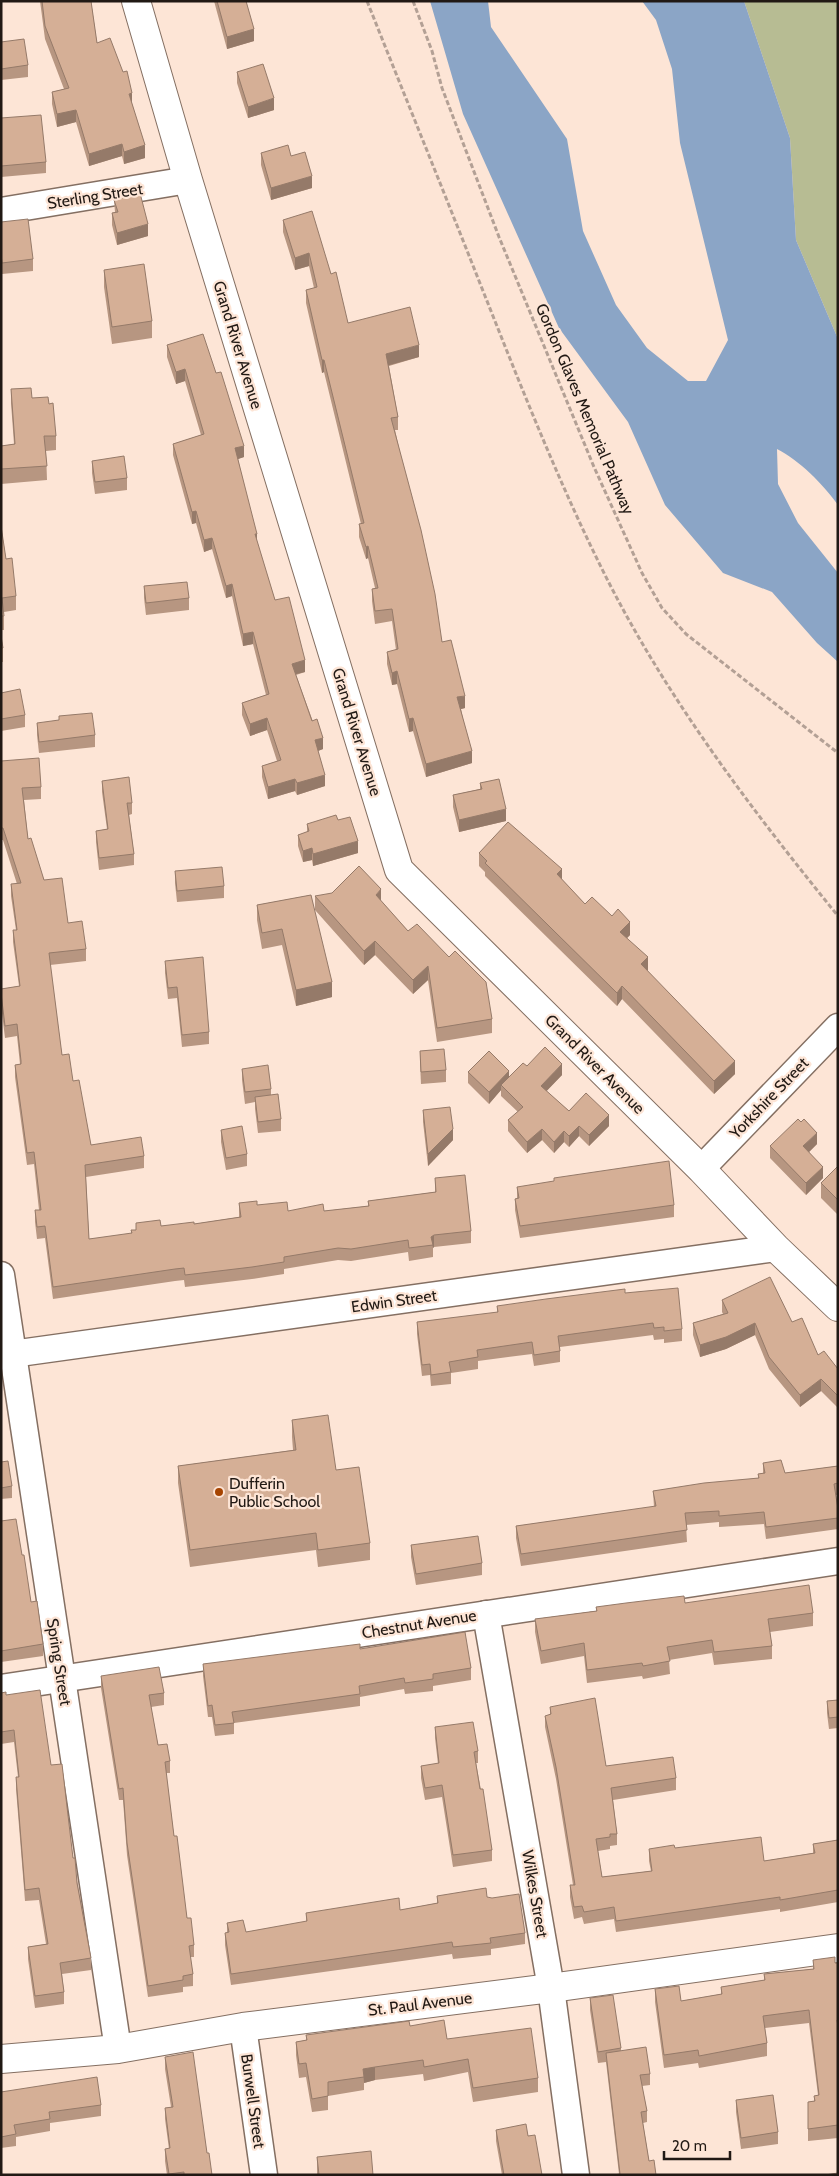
<svg xmlns="http://www.w3.org/2000/svg" width="839" height="2176" font-family="Cabin,sans-serif">
	<style>
		.forest { fill: #b7bc93 }
		.water { fill: #8ba5c6 }
		.lines { fill: none; stroke-linecap: round; stroke-linejoin: round }
		.street-casing { stroke: #846f62; stroke-width: 29 }
		.secondary-casing { stroke: #846f62; stroke-width: 30 }
		.path { stroke: #b3a095; stroke-width: 3; stroke-dasharray: 5 2.5; stroke-linecap: butt }
		.street { stroke: #fff; stroke-width: 26 }
		.secondary { stroke: #fff; stroke-width: 28 }
		.wall { fill: #b79681 }
		.shaded-wall { fill: #957a69 }
		.building { fill: #d5af96; stroke: #957a69 }
		.poi-dot { fill: #a64401; stroke: #fde5d6; stroke-width: 2 }
		.labels { text-anchor: middle; dominant-baseline: central; stroke-width: 4.5; stroke-linejoin: round; paint-order: stroke }
		.street-label { font-size: 16px; fill: #211914; stroke: #fde5d6 }
		.poi-label { font-size: 16px; fill: #211914; stroke: #fde5d6; text-anchor: start }
	</style>
	<rect width="100%" height="100%" fill="#fde5d6"/>
	<!-- forest -->
	<polygon class="forest" points="744,1 838,1 838,339 796,240 790,138"/>
	<!-- water -->
	<path class="water" d="M430,1H488L491,27L567,139L583,231L616,305L647,348L688,381H706L728,340L680,143L672,69L656,20L642,1H744L790,138L796,240L838,339V505C823,484 799,460 777,449L778,484L798,523L838,573V662L817,643L772,592L723,573L665,505L628,422L559,328L463,114Z"/>
	<g class="lines">
		<!-- street casing -->
		<g class="street-casing">
			<g id="street">
				<polyline points="1,211 188,180"/>
				<polyline points="701,1169 838,1027"/>
				<polyline points="1,1275 118,2049"/>
				<polyline points="12,1354 776,1248"/>
				<polyline points="486,1614 551,1988 576,2175"/>
				<polyline points="1,1688 838,1561"/>
				<polyline points="243,2027 264,2175"/>
			</g>
		</g>
		<!-- secondary casing -->
		<g class="secondary-casing">
			<g id="secondary">
				<polyline points="136,1 188,180 399,870 701,1169 776,1248 838,1307"/>
				<polyline points="1,2059 118,2049 243,2027 551,1988 838,1948"/>
			</g>
		</g>
		<!-- path -->
		<g class="path">
			<path d="M367,1C406,99 446,197 485,296C522,389 559,483 604,573C666,697 751,809 838,916"/>
			<polyline points="413,1 432,51 442,88 499,237 594,467 642,573 662,608 686,634 838,753"/>
		</g>
		<!-- street -->
		<use href="#street" class="street"/>
		<!-- secondary -->
		<use href="#secondary" class="secondary"/>
	</g>
	<!-- wall -->
	<g class="wall">
		<polygon points="40,1 91,1 97,43 132,104 145,158 124,164 122,156 89,166 76,122 57,127 52,104 52,92 64,89 45,39"/>
		<polygon points="214,1 246,1 254,41 227,49"/>
		<polygon points="1,42 28,65 28,77 1,80"/>
		<polygon points="237,72 274,110 248,118 237,83"/>
		<polygon points="1,118 46,162 46,173 1,177"/>
		<polygon points="261,153 291,156 312,188 271,200 261,165"/>
		<polygon points="114,200 148,236 117,245 112,225 112,213 115,212"/>
		<polygon points="283,220 331,274 348,323 419,357 389,366 398,417 398,430 395,430 442,642 465,708 461,709 472,763 426,777 413,731 409,732 397,684 392,685 387,664 387,652 396,650 392,621 375,624 372,601 372,589 375,588 368,558 366,559 359,537 359,524 361,524 324,372 322,373 306,303 306,290 314,288 309,266 295,270 283,232"/>
		<polygon points="1,222 33,259 33,271 2,274 1,266"/>
		<polygon points="104,270 152,321 152,338 112,344 104,287"/>
		<polygon points="167,345 216,373 244,457 238,459 257,543 275,600 305,672 296,675 323,749 318,751 325,786 297,795 295,791 268,799 262,777 262,766 277,761 267,730 250,736 242,715 242,703 266,695 253,644 243,646 232,596 226,598 212,549 204,552 196,523 192,524 173,455 173,444 201,435 185,381 176,384 167,357"/>
		<polygon points="11,389 32,398 49,404 56,436 56,450 46,451 47,480 1,484 1,446 14,444 11,403"/>
		<polygon points="92,461 127,478 127,490 95,494 92,473"/>
		<polygon points="1,526 6,559 16,596 16,610 4,612 4,630 1,630"/>
		<polygon points="144,586 189,598 189,610 146,615 144,598"/>
		<polygon points="1,636 3,648 3,662 1,662"/>
		<polygon points="1,693 25,715 25,727 1,731"/>
		<polygon points="37,723 95,735 95,747 39,753 37,735"/>
		<polygon points="1,761 41,787 41,799 24,800 28,839 44,880 68,923 86,949 86,961 50,965 62,1055 73,1081 91,1145 144,1156 144,1168 86,1177 89,1239 131,1234 131,1230 136,1230 136,1223 161,1226 194,1224 239,1217 239,1203 257,1205 288,1211 324,1211 368,1206 368,1201 435,1192 435,1178 471,1231 471,1243 434,1247 433,1248 433,1257 409,1261 408,1252 351,1261 338,1260 284,1269 284,1274 252,1279 185,1287 184,1280 175,1281 53,1299 45,1238 37,1239 35,1222 35,1210 39,1210 34,1164 27,1165 15,1077 15,1065 20,1064 17,1036 5,1038 1,1005 1,989 19,986 13,942 13,930 16,930 11,896 11,884 17,884 3,840 1,840"/>
		<polygon points="102,781 132,803 132,814 129,815 134,854 134,865 99,870 96,842 96,831 107,829 102,792"/>
		<polygon points="480,783 506,821 459,832 453,807 453,795 480,789"/>
		<polygon points="338,820 358,853 313,866 312,860 303,862 298,846 298,835 307,832 307,824"/>
		<polygon points="479,853 562,880 585,904 630,935 627,938 648,970 647,971 735,1074 714,1094 622,999 617,1006 485,876 485,872 479,866"/>
		<polygon points="175,871 224,886 224,898 177,902 175,883"/>
		<polygon points="311,895 332,997 296,1006 282,945 262,949 257,920 257,905"/>
		<polygon points="315,896 381,901 408,931 492,1019 492,1033 437,1042 428,980 413,994 375,955 364,965 315,910"/>
		<polygon points="165,961 209,1032 209,1044 182,1047 177,998 168,999 165,973"/>
		<polygon points="420,1051 446,1070 446,1082 421,1084 420,1063"/>
		<polygon points="527,1066 562,1075 546,1091 569,1111 609,1126 589,1146 579,1136 569,1147 564,1142 554,1153 542,1140 527,1153 508,1131 508,1120 518,1112 501,1096 501,1090 489,1104 468,1083 468,1072 509,1077"/>
		<polygon points="242,1069 271,1089 271,1095 281,1119 281,1131 258,1133 255,1109 255,1102 245,1104 242,1080"/>
		<polygon points="423,1110 453,1140 428,1166 423,1122"/>
		<polygon points="221,1130 247,1154 247,1166 226,1170 221,1142"/>
		<polygon points="817,1144 809,1152 823,1178 806,1195 770,1158 770,1146"/>
		<polygon points="838,1166 838,1215 821,1198 821,1183"/>
		<polygon points="517,1187 674,1205 674,1217 520,1238 515,1210 515,1199 517,1198"/>
		<polygon points="625,1293 682,1329 682,1341 664,1343 664,1339 654,1340 653,1335 560,1347 560,1362 534,1366 532,1354 478,1361 478,1369 451,1373 451,1384 431,1386 430,1375 422,1376 417,1334 417,1322 497,1313 497,1306"/>
		<polygon points="722,1300 792,1322 818,1355 838,1369 838,1408 821,1391 800,1407 769,1369 755,1335 726,1349 700,1357 693,1335 693,1323 723,1314 722,1312"/>
		<polygon points="292,1420 336,1470 370,1543 370,1560 318,1567 316,1550 190,1567 178,1483 178,1466 293,1450 292,1437"/>
		<polygon points="1,1462 12,1486 12,1498 1,1499"/>
		<polygon points="763,1463 785,1473 838,1466 838,1495 836,1495 838,1509 838,1529 766,1539 764,1524 719,1527 719,1522 686,1525 687,1542 521,1566 516,1538 516,1526 654,1507 653,1491 758,1478 758,1474 763,1473"/>
		<polygon points="1,1521 22,1555 31,1602 43,1644 43,1656 1,1662"/>
		<polygon points="411,1545 482,1563 482,1575 416,1585 411,1557"/>
		<polygon points="685,1603 813,1613 813,1626 770,1632 772,1646 772,1659 714,1665 712,1653 669,1660 670,1674 643,1679 642,1676 587,1683 584,1656 541,1664 535,1632 535,1619 596,1611 596,1607"/>
		<polygon points="360,1649 471,1668 471,1680 433,1686 433,1691 405,1694 404,1689 360,1697 360,1706 234,1723 234,1734 215,1736 212,1717 208,1717 203,1676 203,1664"/>
		<polygon points="101,1676 164,1693 164,1705 151,1707 158,1745 170,1761 170,1773 166,1773 174,1836 187,1918 194,1945 194,1957 190,1957 193,1974 193,1986 183,1987 183,1992 148,1997 127,1855 123,1800 119,1800 101,1688"/>
		<polygon points="1,1693 6,1695 51,1765 73,1858 91,1958 91,1970 62,1974 64,1992 64,2004 35,2008 28,1959 28,1947 46,1944 39,1900 25,1901 16,1789 16,1777 18,1777 14,1742 1,1744"/>
		<polygon points="838,1700 838,1728 829,1729 827,1713 827,1701"/>
		<polygon points="550,1707 606,1766 676,1778 676,1790 613,1800 617,1834 617,1845 610,1846 610,1849 598,1851 602,1877 651,1871 649,1861 649,1849 675,1848 764,1861 813,1853 813,1844 838,1840 838,1902 780,1912 780,1909 616,1932 614,1919 584,1924 582,1917 574,1919 570,1897 570,1885 573,1885 556,1779 545,1727 545,1716 550,1715"/>
		<polygon points="435,1727 478,1751 478,1763 476,1763 492,1850 492,1861 453,1867 442,1797 425,1800 421,1778 421,1766 438,1764 435,1738"/>
		<polygon points="437,1896 487,1897 525,1933 525,1944 491,1949 491,1955 453,1959 452,1954 231,1985 225,1945 225,1933 227,1933 227,1923 246,1932 306,1922 306,1913 400,1910 437,1903"/>
		<polygon points="813,1960 838,1963 838,2138 808,2141 808,2102 814,2101 814,2096 818,2095 809,2023 765,2028 767,2043 767,2056 699,2068 698,2063 664,2068 655,2002 655,1989 681,2001 721,1994 721,1987 764,1980 764,1974 813,1969"/>
		<polygon points="590,1998 621,2048 621,2051 650,2074 650,2085 642,2086 647,2111 647,2122 643,2123 649,2161 619,2174 606,2062 598,2063 590,2010"/>
		<polygon points="410,2026 447,2039 538,2078 538,2092 473,2102 468,2072 424,2081 423,2074 375,2080 364,2083 364,2090 328,2096 328,2110 312,2112 306,2077 299,2078 296,2055 296,2042 306,2040 306,2035"/>
		<polygon points="165,2057 207,2153 212,2175 167,2175 165,2161 165,2149 169,2149 165,2119 165,2108 171,2107 165,2069"/>
		<polygon points="1,2092 101,2105 101,2116 50,2123 50,2131 16,2137 16,2146 1,2148"/>
		<polygon points="736,2100 778,2132 778,2144 741,2149 736,2112"/>
		<polygon points="496,2130 528,2136 542,2175 502,2175 496,2141"/>
		<polygon points="317,2157 373,2175 317,2175"/>
	</g>
	<!-- shaded-wall -->
	<g class="shaded-wall">
		<polygon points="254,29 254,41 227,49 227,37"/>
		<polygon points="132,93 132,105 129,94"/>
		<polygon points="274,98 274,110 248,118 248,107"/>
		<polygon points="76,110 76,122 57,127 57,114"/>
		<polygon points="122,144 122,156 89,166 89,154"/>
		<polygon points="145,145 145,158 124,164 124,152"/>
		<polygon points="312,176 312,188 271,200 271,188"/>
		<polygon points="148,224 148,236 117,245 117,233"/>
		<polygon points="309,253 309,266 295,270 295,258"/>
		<polygon points="419,345 419,357 386,366 386,354"/>
		<polygon points="322,360 324,360 324,372 322,373"/>
		<polygon points="185,369 185,381 176,384 176,372"/>
		<polygon points="244,446 244,457 235,460 235,448"/>
		<polygon points="196,511 196,523 192,524 192,512"/>
		<polygon points="255,534 257,534 257,545"/>
		<polygon points="212,538 212,549 204,552 204,540"/>
		<polygon points="368,546 368,558 366,559 366,547"/>
		<polygon points="232,584 232,596 226,598 226,586"/>
		<polygon points="253,632 253,644 243,646 243,634"/>
		<polygon points="305,660 305,672 292,675 292,664"/>
		<polygon points="397,671 397,684 392,685 392,673"/>
		<polygon points="465,696 465,708 457,710 457,697"/>
		<polygon points="267,718 267,730 250,736 250,724"/>
		<polygon points="413,718 413,731 409,732 409,719"/>
		<polygon points="323,738 323,749 315,752 315,740"/>
		<polygon points="472,751 472,763 426,777 426,764"/>
		<polygon points="325,775 325,786 297,795 297,783"/>
		<polygon points="295,779 295,791 268,799 268,787"/>
		<polygon points="506,809 506,821 459,832 459,820"/>
		<polygon points="358,841 358,853 313,866 313,854"/>
		<polygon points="312,848 312,860 303,862 303,851"/>
		<polygon points="562,869 562,882 557,874"/>
		<polygon points="381,889 381,903 376,895"/>
		<polygon points="630,922 630,935 620,945 620,932"/>
		<polygon points="375,941 375,955 364,965 364,951"/>
		<polygon points="648,957 648,970 641,977 641,964"/>
		<polygon points="428,966 428,980 413,994 413,980"/>
		<polygon points="332,982 332,997 296,1006 296,990"/>
		<polygon points="622,986 622,999 617,1006 617,993"/>
		<polygon points="735,1061 735,1074 714,1094 714,1081"/>
		<polygon points="562,1064 562,1075 541,1097 541,1086"/>
		<polygon points="509,1071 509,1082 501,1085 501,1090 489,1104 489,1092"/>
		<polygon points="609,1115 609,1126 589,1146 589,1135"/>
		<polygon points="579,1126 579,1136 569,1147 569,1136"/>
		<polygon points="453,1129 453,1140 428,1166 428,1154"/>
		<polygon points="542,1129 542,1140 527,1153 527,1142"/>
		<polygon points="564,1131 564,1142 554,1153 554,1142"/>
		<polygon points="817,1133 817,1144 803,1158 803,1146"/>
		<polygon points="823,1167 823,1178 806,1195 806,1183"/>
		<polygon points="434,1235 434,1247 433,1248 431,1237"/>
		<polygon points="755,1323 755,1335 726,1349 700,1357 700,1345"/>
		<polygon points="821,1379 821,1391 800,1407 800,1395"/>
		<polygon points="375,2067 375,2080 364,2083 363,2069"/>
	</g>
	<!-- building -->
	<g class="building">
		<polygon points="42,1 91,1 97,43 110,38 123,72 127,71 132,93 129,94 145,145 124,152 122,144 89,154 76,110 57,114 52,92 69,88 45,26"/>
		<polygon points="217,1 246,1 254,29 227,37"/>
		<polygon points="24,39 28,65 1,69 1,42"/>
		<polygon points="263,64 274,98 248,107 237,72"/>
		<polygon points="41,115 46,162 1,166 1,118"/>
		<polygon points="288,145 291,156 305,152 312,176 271,188 261,153"/>
		<polygon points="140,193 148,224 117,233 112,213 118,212 114,200"/>
		<polygon points="312,211 331,274 336,272 348,323 410,307 419,345 386,354 398,417 391,418 421,530 435,594 442,642 451,640 465,696 457,697 472,751 426,764 413,718 409,719 397,671 392,673 387,652 398,649 392,609 375,611 372,589 378,588 368,546 366,547 359,524 364,523 324,360 322,360 306,290 317,287 309,253 295,258 283,220"/>
		<polygon points="28,219 33,259 2,263 1,254 1,222"/>
		<polygon points="144,264 152,321 112,327 104,270"/>
		<polygon points="203,334 216,373 221,372 244,446 235,448 257,534 255,534 275,600 289,597 305,660 292,664 312,721 317,719 323,738 315,740 325,775 297,783 295,779 268,787 262,766 281,760 267,718 250,724 242,703 269,694 253,632 243,634 232,584 226,586 212,538 204,540 196,511 192,512 173,444 204,434 185,369 176,372 167,345"/>
		<polygon points="31,388 32,398 48,397 49,404 53,403 56,436 44,436 47,466 1,469 1,446 15,444 11,389"/>
		<polygon points="124,456 127,478 95,482 92,461"/>
		<polygon points="1,526 6,559 12,558 16,596 2,598 4,616 1,616"/>
		<polygon points="187,582 189,598 146,603 144,586"/>
		<polygon points="1,636 3,648 1,648"/>
		<polygon points="20,689 25,715 1,719 1,693"/>
		<polygon points="92,713 95,735 39,742 37,723 59,720 59,716"/>
		<polygon points="39,758 41,787 22,788 28,839 31,838 44,880 62,878 68,923 82,921 86,949 49,953 62,1055 69,1054 73,1081 79,1080 91,1145 141,1137 144,1156 85,1165 89,1239 132,1233 131,1230 136,1230 136,1223 160,1220 161,1226 194,1222 194,1224 241,1217 239,1203 257,1201 257,1205 287,1202 288,1211 323,1204 324,1211 369,1206 368,1201 436,1192 435,1178 465,1175 471,1231 434,1235 431,1237 433,1245 409,1248 408,1240 351,1249 338,1248 284,1257 284,1262 252,1267 185,1275 184,1268 175,1269 53,1287 45,1226 37,1227 35,1210 41,1210 34,1152 27,1153 15,1065 21,1064 21,1061 17,1024 5,1026 1,993 1,989 20,986 13,930 17,930 11,884 21,883 3,828 1,828 1,761"/>
		<polygon points="129,777 132,803 127,803 134,854 99,858 96,831 108,829 102,781"/>
		<polygon points="499,779 506,809 459,820 453,795 482,789 480,783"/>
		<polygon points="336,815 338,820 350,817 358,841 313,854 312,848 303,851 298,835 309,831 307,824"/>
		<polygon points="508,822 562,869 557,874 585,904 592,897 612,916 618,909 630,922 620,932 648,957 641,964 735,1061 714,1081 622,986 617,993 485,863 487,861 479,853"/>
		<polygon points="359,866 381,889 376,895 408,931 417,924 449,957 455,951 486,982 492,1019 437,1028 428,966 413,980 375,941 364,951 315,896 332,893"/>
		<polygon points="222,867 224,886 177,891 175,871"/>
		<polygon points="311,895 332,982 296,990 282,929 262,933 257,905"/>
		<polygon points="203,957 209,1032 182,1035 177,987 168,988 165,961"/>
		<polygon points="545,1047 562,1064 541,1086 569,1111 586,1093 609,1115 589,1135 579,1126 569,1136 564,1131 554,1142 542,1129 527,1142 508,1120 523,1107 501,1085 523,1063 527,1066"/>
		<polygon points="444,1049 446,1070 421,1072 420,1051"/>
		<polygon points="489,1051 509,1071 489,1092 468,1072"/>
		<polygon points="268,1065 271,1089 245,1092 242,1069"/>
		<polygon points="278,1094 281,1119 258,1122 255,1097"/>
		<polygon points="450,1107 453,1129 428,1154 423,1110"/>
		<polygon points="798,1119 801,1122 804,1119 817,1133 803,1146 823,1167 806,1183 770,1146"/>
		<polygon points="242,1126 247,1154 226,1158 221,1130"/>
		<polygon points="669,1161 674,1205 520,1226 515,1199 519,1198 517,1187 554,1181 554,1178"/>
		<polygon points="838,1166 838,1200 821,1183"/>
		<polygon points="770,1277 792,1322 802,1318 818,1355 824,1351 838,1369 838,1396 821,1379 800,1395 769,1357 755,1323 726,1337 700,1345 693,1323 728,1313 722,1300"/>
		<polygon points="678,1288 682,1329 664,1331 664,1327 654,1328 653,1323 558,1336 560,1351 534,1355 532,1342 477,1350 478,1357 449,1362 451,1372 431,1375 430,1364 422,1365 417,1322 498,1312 497,1306 546,1299 625,1289 625,1293"/>
		<polygon points="328,1415 336,1470 359,1467 370,1543 318,1550 316,1533 190,1550 178,1466 296,1450 292,1420"/>
		<polygon points="781,1460 785,1473 838,1466 838,1483 834,1484 838,1509 838,1518 766,1527 764,1512 719,1516 719,1511 685,1513 687,1530 521,1554 516,1526 656,1506 653,1491 704,1483 759,1478 758,1474 765,1473 763,1463"/>
		<polygon points="8,1461 12,1486 1,1488 1,1462"/>
		<polygon points="16,1519 22,1555 24,1555 31,1602 37,1601 43,1644 1,1651 1,1521"/>
		<polygon points="478,1536 482,1563 416,1574 411,1545"/>
		<polygon points="809,1585 813,1613 768,1619 772,1646 714,1652 712,1640 667,1647 670,1661 643,1666 642,1663 587,1670 584,1643 541,1651 535,1619 597,1611 596,1607 626,1603 684,1596 685,1603"/>
		<polygon points="465,1632 471,1668 433,1674 433,1679 405,1683 404,1678 359,1686 360,1694 232,1712 234,1723 215,1725 212,1705 208,1706 203,1664 360,1644 360,1649"/>
		<polygon points="159,1667 164,1693 149,1695 158,1745 167,1744 170,1761 165,1762 174,1836 177,1836 187,1918 191,1918 194,1945 189,1946 193,1974 183,1976 183,1980 148,1986 127,1843 123,1788 119,1789 101,1676"/>
		<polygon points="40,1690 51,1765 62,1764 73,1858 75,1858 77,1883 91,1958 60,1963 64,1992 35,1996 28,1947 48,1944 39,1888 25,1890 16,1777 19,1777 14,1730 1,1732 1,1693 6,1692 6,1695"/>
		<polygon points="595,1698 606,1766 673,1757 676,1778 611,1788 617,1834 610,1834 610,1837 596,1839 602,1877 652,1871 649,1849 674,1845 675,1848 761,1837 764,1861 815,1853 813,1844 838,1840 838,1890 780,1900 780,1897 616,1921 614,1907 584,1912 582,1906 574,1907 570,1885 575,1885 556,1767 545,1716 551,1714 550,1707"/>
		<polygon points="838,1700 838,1717 829,1718 827,1701"/>
		<polygon points="473,1722 478,1751 474,1752 480,1789 483,1789 492,1850 453,1855 442,1785 425,1788 421,1766 439,1763 435,1727"/>
		<polygon points="486,1888 487,1897 492,1898 519,1894 525,1933 490,1938 491,1943 453,1947 452,1942 231,1974 225,1933 229,1932 227,1923 243,1920 246,1932 307,1921 306,1913 399,1898 400,1910 438,1903 437,1896"/>
		<polygon points="835,1957 835,1963 838,1963 838,2020 837,2020 838,2027 838,2125 808,2129 808,2102 815,2101 814,2096 819,2095 809,2010 763,2016 767,2043 699,2056 698,2050 664,2055 655,1989 679,1986 681,2001 722,1994 721,1987 765,1980 764,1974 814,1969 813,1960"/>
		<polygon points="613,1995 621,2048 598,2052 590,1998"/>
		<polygon points="444,2020 447,2039 531,2028 538,2078 473,2088 468,2059 424,2067 423,2060 375,2067 363,2069 364,2077 328,2082 328,2096 312,2099 306,2063 299,2064 296,2042 307,2040 306,2035 409,2021 410,2026"/>
		<polygon points="646,2047 650,2074 640,2075 647,2111 641,2112 649,2161 654,2160 656,2175 614,2175 620,2174 606,2053"/>
		<polygon points="193,2052 207,2153 209,2153 212,2175 184,2175 184,2172 169,2174 165,2149 170,2148 165,2108 173,2107 165,2057"/>
		<polygon points="97,2077 101,2105 49,2112 50,2119 14,2125 16,2134 1,2137 1,2092"/>
		<polygon points="773,2095 778,2132 741,2138 736,2100"/>
		<polygon points="526,2124 528,2136 535,2135 542,2175 504,2175 496,2130"/>
		<polygon points="371,2151 373,2175 319,2175 317,2157"/>
		<polygon points="838,2173 838,2175 825,2175"/>
	</g>
	<!-- markers -->
	<circle class="poi-dot" cx="219" cy="1492" r="5"/>
	<g class="labels">
		<!-- street labels -->
		<g class="street-label">
			<text transform="translate(95 196) rotate(-9)">Sterling Street</text>
			<text transform="translate(238 345) rotate(73)">Grand River Avenue</text>
			<text transform="translate(585 409) rotate(67)">Gordon Glaves Memorial Pathway</text>
			<text transform="translate(357 732) rotate(73)">Grand River Avenue</text>
			<text transform="translate(595 1064) rotate(45)">Grand River Avenue</text>
			<text transform="translate(769 1098) rotate(-46)">Yorkshire Street</text>
			<text transform="translate(394 1301) rotate(-8)">Edwin Street</text>
			<text transform="translate(419 1624) rotate(-9)">Chestnut Avenue</text>
			<text transform="translate(59 1662) rotate(81)">Spring Street</text>
			<text transform="translate(535 1894) rotate(80)">Wilkes Street</text>
			<text transform="translate(420 2004) rotate(-7)">St. Paul Avenue</text>
			<text transform="translate(253 2101) rotate(82)">Burwell Street</text>
		</g>
		<!-- poi labels -->
		<g class="poi-label">
			<text x="229" y="1483">Dufferin<tspan x="229" dy="18">Public School</tspan></text>
		</g>
	</g>
	<!-- border -->
	<rect width="839" height="2176" fill="none" stroke="#211914" stroke-width="5"/>
	<!-- scale -->
	<path d="M664 2151v8h66v-8" fill="none" stroke="#211914" stroke-width="2.5"/>
	<text x="672" y="2151" font-size="15" fill="#211914" stroke="#fde5d6" stroke-width="4" paint-order="stroke">20 m</text>
</svg>
